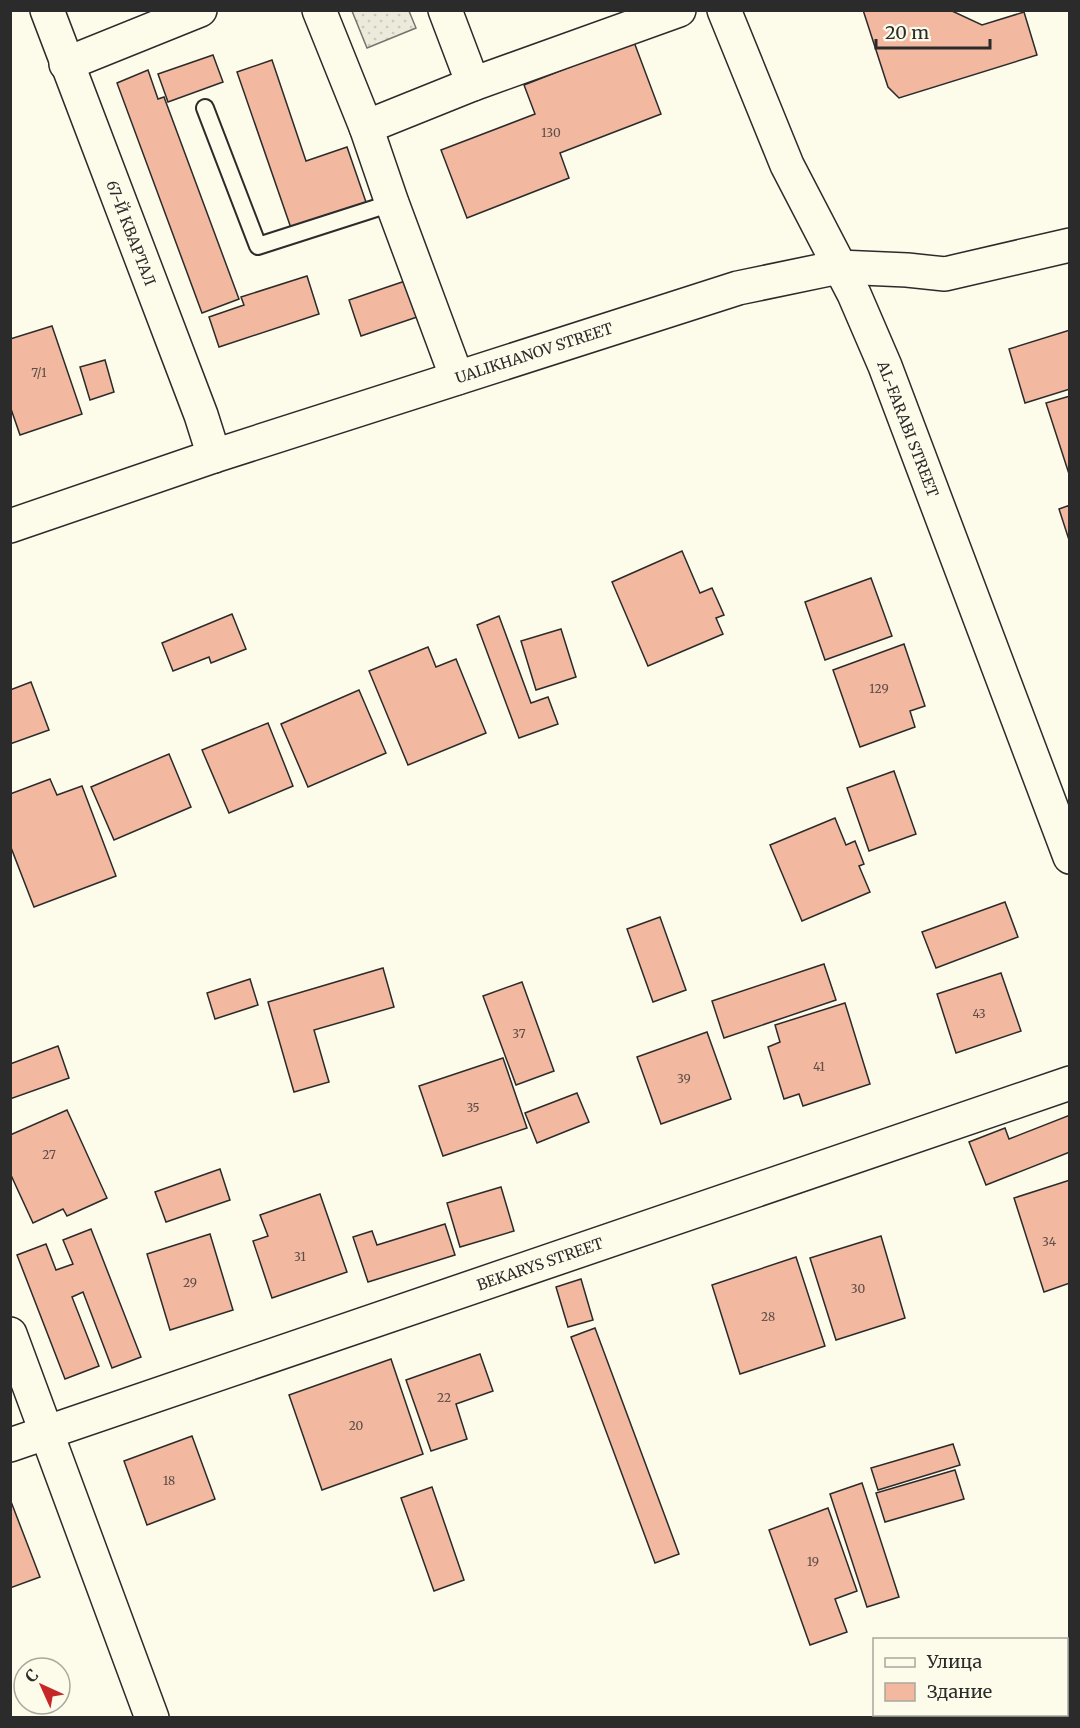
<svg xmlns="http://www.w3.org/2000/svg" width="1080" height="1728" font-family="Merriweather,serif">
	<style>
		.park { fill: url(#park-dots); stroke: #74746e; stroke-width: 1.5 }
		.building { fill: #f2b8a0; stroke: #2b2b2b; stroke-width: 1.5 }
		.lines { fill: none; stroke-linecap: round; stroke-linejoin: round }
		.service-casing { stroke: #2b2b2b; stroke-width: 20 }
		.minor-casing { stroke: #2b2b2b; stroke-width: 36 }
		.service { stroke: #fdfbea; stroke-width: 16 }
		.minor { stroke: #fdfbea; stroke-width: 33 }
		.labels { text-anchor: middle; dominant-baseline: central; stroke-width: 4.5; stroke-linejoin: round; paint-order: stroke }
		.number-label { font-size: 12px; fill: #5d4e48 }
		.street-label { font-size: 15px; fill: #2b2b2b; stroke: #fdfbea }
	</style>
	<defs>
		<pattern id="park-dots" width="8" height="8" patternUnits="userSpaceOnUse" patternTransform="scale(1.5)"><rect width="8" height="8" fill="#ecebdb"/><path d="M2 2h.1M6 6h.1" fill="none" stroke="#cbcabc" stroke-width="1.8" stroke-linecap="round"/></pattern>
	</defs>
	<rect width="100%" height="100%" fill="#fdfbea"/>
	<!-- park -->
	<polygon class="park" points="352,11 409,11 416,28 367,48"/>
	<!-- building -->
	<g class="building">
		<polygon points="863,10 950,10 982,25 1024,12 1037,55 899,98 888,87"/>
		<polygon points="634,42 661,114 560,153 569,178 467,218 441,150 535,114 524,85"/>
		<polygon points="213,55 223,82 168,102 158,74"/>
		<polygon points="272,60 306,161 347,147 367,205 292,231 237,72"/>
		<polygon points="148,70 158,99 164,97 239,299 202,313 117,83"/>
		<polygon points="307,276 319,314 219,347 209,317 244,305 241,297"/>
		<polygon points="411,279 423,315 361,336 349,300"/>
		<polygon points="52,326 82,414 20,435 10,406 10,339"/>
		<polygon points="1070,330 1070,389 1025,403 1009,349"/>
		<polygon points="105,360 114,392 90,400 80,367"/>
		<polygon points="1070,396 1070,477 1046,403"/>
		<polygon points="1070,505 1070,543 1059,509"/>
		<polygon points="682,551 700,593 712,588 724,615 716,618 723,634 648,666 612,582"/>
		<polygon points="871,578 892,636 825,660 805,602"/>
		<polygon points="232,614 246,649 211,663 209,657 173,671 162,643"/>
		<polygon points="499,616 531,703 548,697 558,724 519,738 477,625"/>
		<polygon points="561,629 576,677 536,690 521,641"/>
		<polygon points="904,644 925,706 910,711 915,727 860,747 833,670"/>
		<polygon points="428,647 436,667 456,659 486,733 408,765 369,671"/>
		<polygon points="31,682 49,730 10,744 10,690"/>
		<polygon points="359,690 386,753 308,787 281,724"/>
		<polygon points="268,723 293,786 229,813 202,750"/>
		<polygon points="169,754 191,807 114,840 91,787"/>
		<polygon points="894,771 916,834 869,851 847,788"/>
		<polygon points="50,779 57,795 82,786 116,876 34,907 10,845 10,794"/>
		<polygon points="835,818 846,845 855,841 864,864 859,866 870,892 802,921 770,845"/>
		<polygon points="1005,902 1018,937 936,968 922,932"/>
		<polygon points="660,917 686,990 653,1002 627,929"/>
		<polygon points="824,964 836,1000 724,1038 712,1001"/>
		<polygon points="383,968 394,1007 314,1030 329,1082 294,1092 268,1002"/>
		<polygon points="1001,973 1021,1031 956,1053 937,994"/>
		<polygon points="250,979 258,1005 215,1019 207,993"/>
		<polygon points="522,982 554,1071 516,1085 483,996"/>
		<polygon points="845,1003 870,1084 803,1106 799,1094 784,1099 768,1047 780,1042 775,1025"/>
		<polygon points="707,1032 731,1099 661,1124 637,1057"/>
		<polygon points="58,1046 69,1078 10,1099 10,1064"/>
		<polygon points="503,1058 527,1128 443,1156 419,1086"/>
		<polygon points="577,1093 589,1122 537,1143 525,1113"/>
		<polygon points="67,1110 107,1198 67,1216 63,1209 33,1223 10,1173 10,1135"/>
		<polygon points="1070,1115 1070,1152 986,1185 969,1142 1005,1128 1009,1139"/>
		<polygon points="220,1169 230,1200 166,1222 155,1192"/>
		<polygon points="1070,1180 1070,1283 1044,1292 1014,1198"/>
		<polygon points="501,1187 514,1231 460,1247 447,1203"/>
		<polygon points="320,1194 347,1272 272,1298 253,1241 268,1236 260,1215"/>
		<polygon points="445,1224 455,1255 368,1282 353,1237 372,1231 377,1245"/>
		<polygon points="91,1229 141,1357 112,1368 83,1292 72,1297 99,1366 65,1379 17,1255 46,1244 56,1270 73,1264 63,1240"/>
		<polygon points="210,1234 233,1310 170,1330 147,1254"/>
		<polygon points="881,1236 905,1318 836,1340 810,1258"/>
		<polygon points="796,1257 825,1346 740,1374 712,1285"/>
		<polygon points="581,1279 593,1320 568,1327 556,1287"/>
		<polygon points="595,1328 679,1554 655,1563 571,1337"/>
		<polygon points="480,1354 493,1391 456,1404 467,1439 431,1451 406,1380"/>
		<polygon points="391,1359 423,1454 322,1490 289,1395"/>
		<polygon points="192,1436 215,1499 147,1525 124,1461"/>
		<polygon points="953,1444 960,1465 878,1490 871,1468"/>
		<polygon points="955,1470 964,1499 885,1522 876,1493"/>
		<polygon points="862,1483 899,1597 867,1607 830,1494"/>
		<polygon points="432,1487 464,1580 434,1591 401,1498"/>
		<polygon points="10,1499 40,1577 10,1588"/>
		<polygon points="828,1508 857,1591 835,1599 847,1632 810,1645 769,1530"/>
	</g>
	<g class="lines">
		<!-- service casing -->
		<g class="service-casing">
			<polyline id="service" points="205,108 258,246 392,203"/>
		</g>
		<!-- minor casing -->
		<g class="minor-casing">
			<g id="minor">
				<polyline points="47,10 201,415 214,456"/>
				<polyline points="319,10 366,127 392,203 457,378"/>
				<polyline points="445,10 473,84"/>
				<polyline points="724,10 787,165 854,294 885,366 1070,857"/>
				<polyline points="66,64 200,10"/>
				<polyline points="366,127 473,84 679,10"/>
				<polyline points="10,526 214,456 738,288 839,267 907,270 945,274 1070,245"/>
				<polyline points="10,1334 152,1718"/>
				<polyline points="10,1445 1070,1083"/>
			</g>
		</g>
		<!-- service -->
		<use href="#service" class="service"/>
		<!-- minor -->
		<use href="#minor" class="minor"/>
	</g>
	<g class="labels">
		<!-- number labels -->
		<g class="number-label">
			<text x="551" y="132">130</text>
			<text x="39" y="372">7/1</text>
			<text x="879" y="688">129</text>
			<text x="979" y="1013">43</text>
			<text x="519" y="1033">37</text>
			<text x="819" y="1066">41</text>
			<text x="684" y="1078">39</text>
			<text x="473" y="1107">35</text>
			<text x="49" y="1154">27</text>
			<text x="1049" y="1241">34</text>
			<text x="300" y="1256">31</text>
			<text x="190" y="1282">29</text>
			<text x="858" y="1288">30</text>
			<text x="768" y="1316">28</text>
			<text x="444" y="1397">22</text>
			<text x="356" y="1425">20</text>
			<text x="169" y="1480">18</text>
			<text x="813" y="1561">19</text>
		</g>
		<!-- street labels -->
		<g class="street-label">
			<text transform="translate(131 233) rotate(69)">67-Й КВАРТАЛ</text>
			<text transform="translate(534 353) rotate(-18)">UALIKHANOV STREET</text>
			<text transform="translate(908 429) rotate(69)">AL-FARABI STREET</text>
			<text transform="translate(540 1264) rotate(-19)">BEKARYS STREET</text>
		</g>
	</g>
	<!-- border -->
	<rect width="1080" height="1728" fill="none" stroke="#2b2b2b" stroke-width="24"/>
	<!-- legend -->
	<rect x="873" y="1638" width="195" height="78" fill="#fdfbea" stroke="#a9a89e" stroke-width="1.5"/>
	<rect x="885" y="1658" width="30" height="9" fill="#fdfbea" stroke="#a9a89e" stroke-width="1.5"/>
	<text x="927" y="1668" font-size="18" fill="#2b2b2b">Улица</text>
	<rect x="885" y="1683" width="30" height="18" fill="#f2b8a0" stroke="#a9a89e" stroke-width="1.5"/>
	<text x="927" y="1698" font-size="18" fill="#2b2b2b">Здание</text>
	<!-- north arrow -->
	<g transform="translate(42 1686) rotate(315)"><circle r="28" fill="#fdfbea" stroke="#a9a89e" stroke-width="1.5"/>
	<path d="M0-4.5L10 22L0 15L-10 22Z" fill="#c62828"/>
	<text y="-9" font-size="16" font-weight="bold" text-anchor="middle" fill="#2b2b2b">С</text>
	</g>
	<!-- scale -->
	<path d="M876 39v9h114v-9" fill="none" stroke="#2b2b2b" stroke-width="3"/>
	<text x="885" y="39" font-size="18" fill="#2b2b2b" stroke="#fdfbea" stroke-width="4.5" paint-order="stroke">20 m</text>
</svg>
